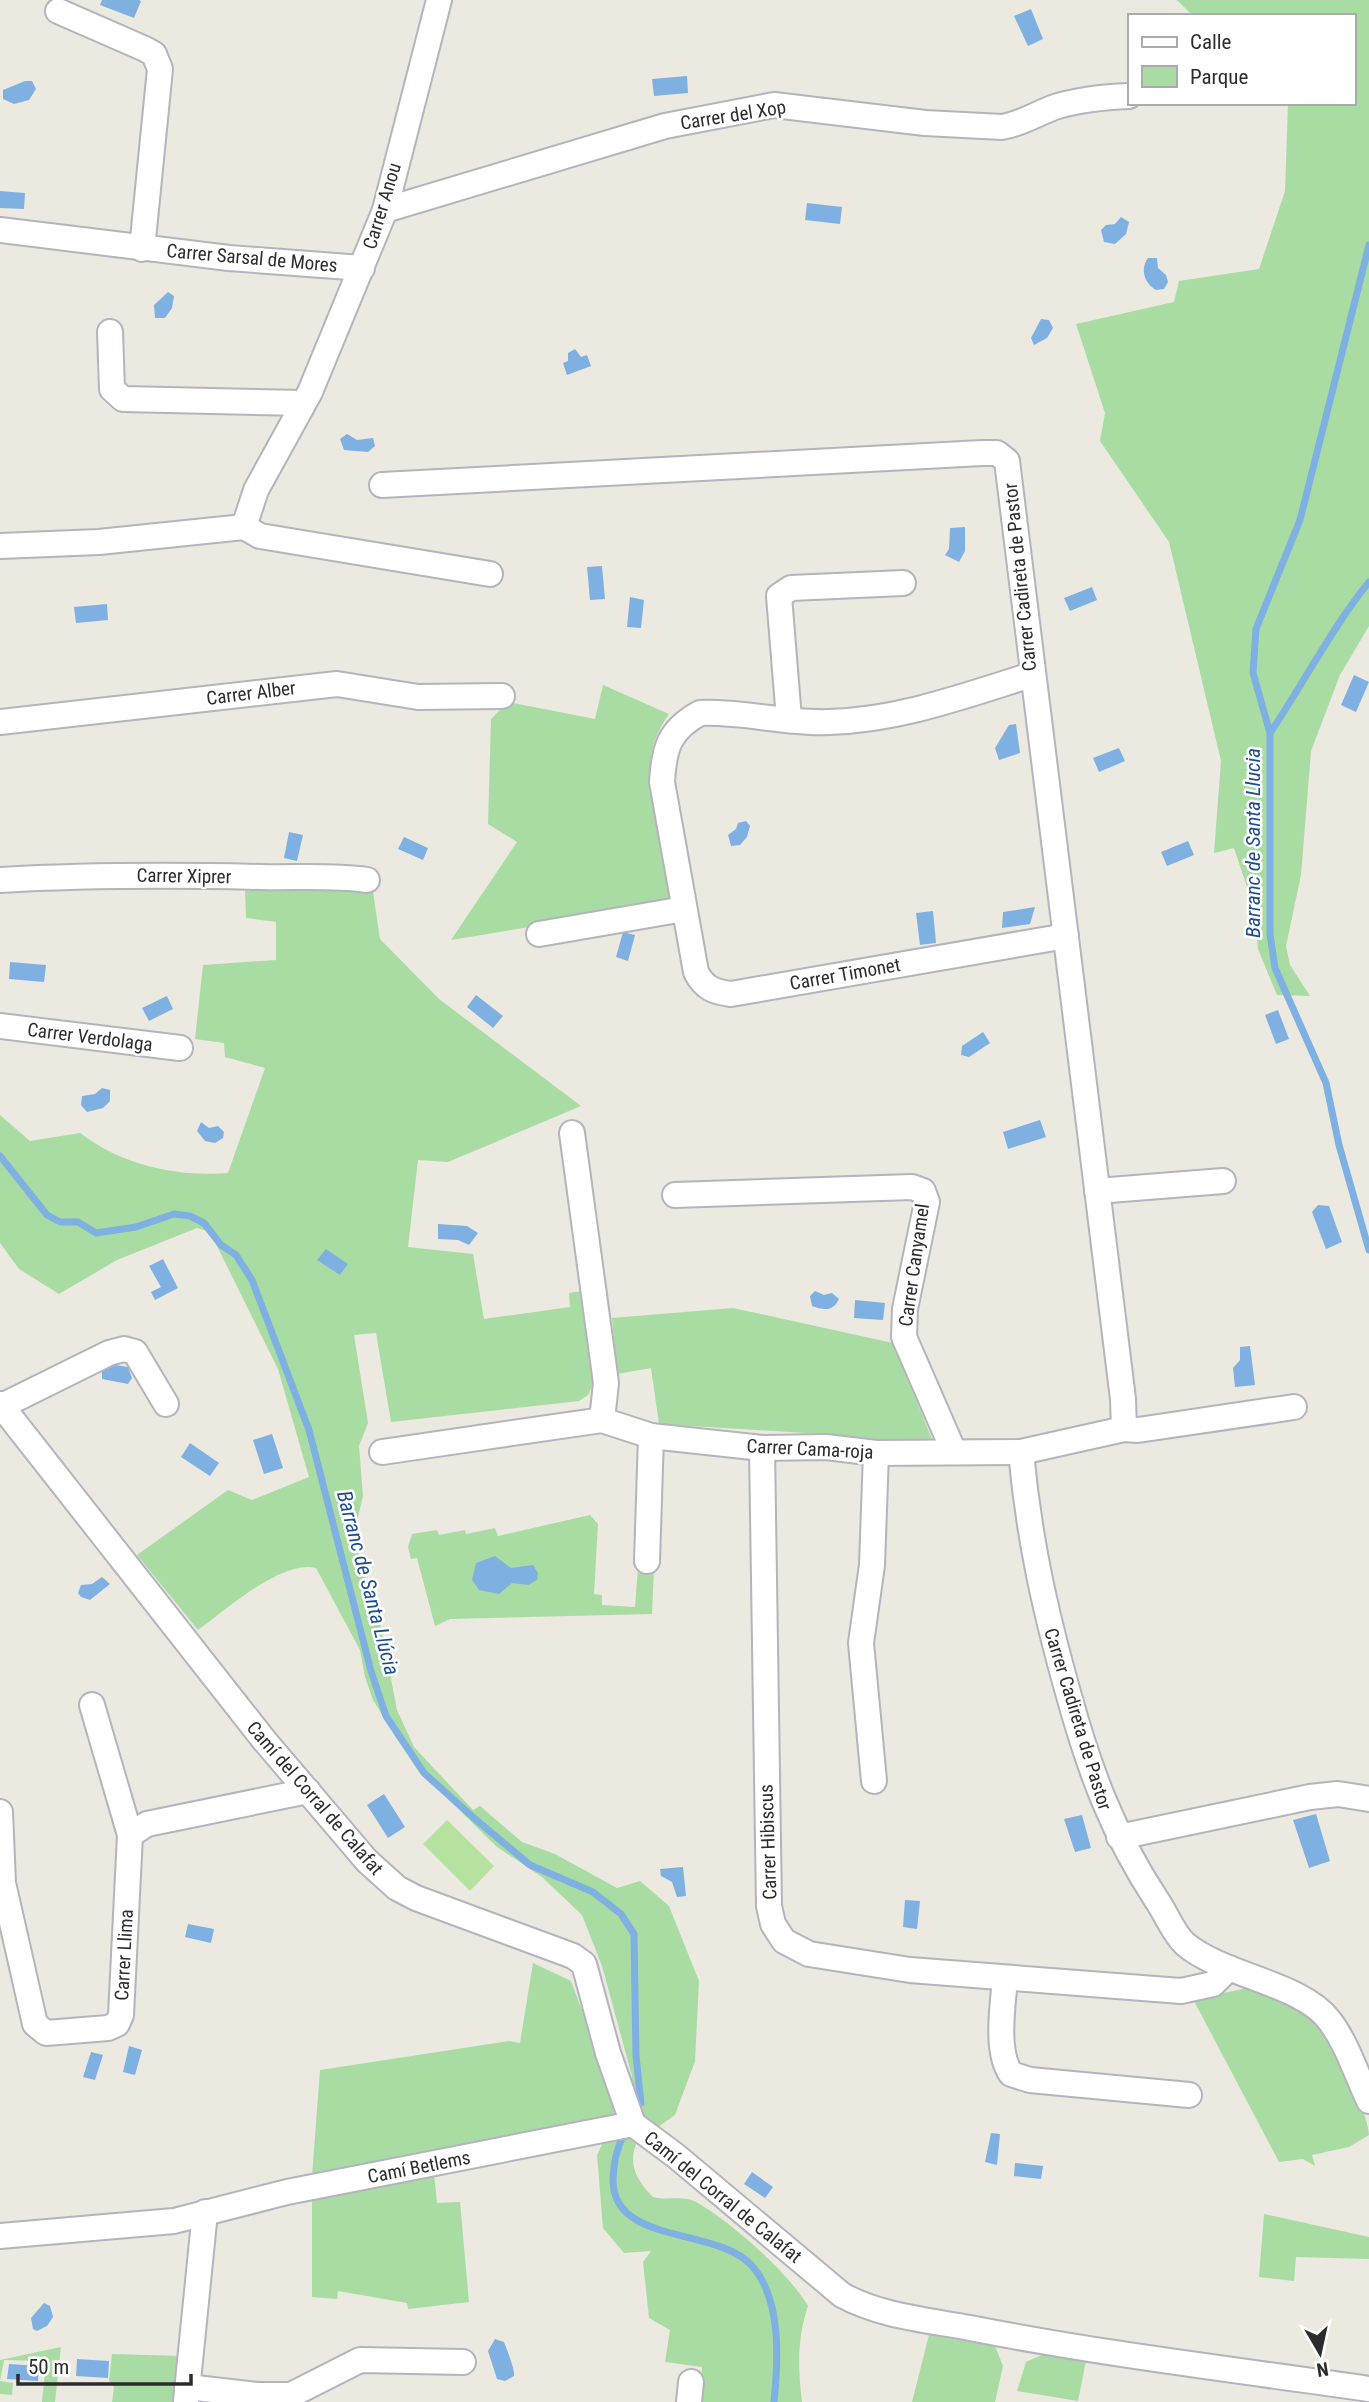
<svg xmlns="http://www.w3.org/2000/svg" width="1369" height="2402" font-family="'Roboto Condensed',sans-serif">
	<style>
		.green { fill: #a9dca3 }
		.pitch { fill: #b6e2a0 }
		.water { fill: #7fb0e2 }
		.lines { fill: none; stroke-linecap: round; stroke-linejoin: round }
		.stream { stroke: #7fb0e2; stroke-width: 7 }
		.minor-casing { stroke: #b4b3be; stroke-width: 28 }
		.minor { stroke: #fff; stroke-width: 24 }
		.labels { text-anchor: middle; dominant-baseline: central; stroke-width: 5; stroke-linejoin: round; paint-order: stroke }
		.street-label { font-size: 19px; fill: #2c2c2c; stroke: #fff }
		.water-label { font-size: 21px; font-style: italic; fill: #1d4d8f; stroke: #fff }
	</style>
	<rect width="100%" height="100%" fill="#ece9e0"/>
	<!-- green -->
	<g class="green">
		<polygon points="1177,0 1369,0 1369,626 1340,675 1311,751 1301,875 1286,946 1290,965 1310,996 1277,995 1258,949 1252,902 1234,848 1214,853 1221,761 1169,542 1100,441 1105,413 1076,324 1174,302 1179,281 1259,269 1285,191 1288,103 1353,103 1353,16 1193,16"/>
		<path d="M603,685L669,714C642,752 650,780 659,822C664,849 668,876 673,903L451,940L517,842L488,824L491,719L508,702L595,719Z"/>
		<path d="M329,883L373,892L380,939L439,999L581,1106L448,1162L418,1160L408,1247L473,1254L484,1319L570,1307L569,1293L583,1291L595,1380L588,1395L579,1401L391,1422L376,1333L354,1335L368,1423L359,1446L363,1496L356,1525L358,1552L381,1627L397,1710L414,1747L473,1810L480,1806L522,1842L555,1854L617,1888L640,1881L669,1906L699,1981L695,2061L675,2115L637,2142C627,2164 637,2181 653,2197C666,2201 683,2195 696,2202C730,2221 788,2272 808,2306C797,2339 798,2368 802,2402H700L702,2367L665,2362L670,2330L649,2318L643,2262L651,2251L624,2253L603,2228L597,2155L614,2119L432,2154L437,2203L460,2202L469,2302L408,2309L407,2303L338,2291L337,2299L312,2297V2176L320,2070L509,2041L520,2043L533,1963L571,1981L619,2109L632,2076L602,1966L582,1915L542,1877L497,1847L447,1798L397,1739L373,1700L365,1677L360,1650L316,1568C282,1559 226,1610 198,1630L137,1555L228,1490L252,1500L309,1477L278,1369L210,1232L197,1228L117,1260L59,1294L19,1269L0,1243V1115L30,1141L80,1133C122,1165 176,1177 228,1173L265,1068L225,1057L224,1043L195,1039L203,965L276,960V922L246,918L245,891Z"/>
		<polygon points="733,1308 893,1343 934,1444 884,1444 837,1435 659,1424 651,1368 617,1374 612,1318"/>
		<polygon points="590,1515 598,1524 594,1594 602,1595 602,1605 635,1607 638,1568 654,1568 652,1614 450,1619 435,1626 417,1558 411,1559 408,1547 412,1534 437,1530 439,1535 465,1530 466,1534 495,1528 498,1536"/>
		<path d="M1248,1988C1270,1993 1294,2004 1312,2017C1329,2030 1369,2114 1369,2135L1349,2147L1312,2155L1315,2166L1303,2159L1279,2162L1193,1999Z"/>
		<polygon points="1264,2214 1369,2237 1369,2259 1296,2257 1294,2281 1259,2277"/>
		<polygon points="929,2335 995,2346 1003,2366 995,2402 912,2402"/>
		<polygon points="61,2347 55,2402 42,2402 46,2361 4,2360 0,2381 13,2383 12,2395 0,2394 0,2360"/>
		<polygon points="112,2354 181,2356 180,2402 112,2402 114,2387 109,2381"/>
		<polygon points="1044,2354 1086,2361 1078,2401 1017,2391 1026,2362"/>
	</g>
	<!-- pitch -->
	<polygon class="pitch" points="447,1820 494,1866 470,1891 423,1844"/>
	<!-- water -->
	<g class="water">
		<polygon points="102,0 139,0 141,1 134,18 100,5"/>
		<polygon points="1031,9 1043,39 1028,46 1014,16"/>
		<polygon points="687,76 688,93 654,96 652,79"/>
		<polygon points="25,81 32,81 36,89 29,100 14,104 3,99 3,90"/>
		<polygon points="0,191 25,193 24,209 0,208"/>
		<polygon points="807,203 842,207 840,224 805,220"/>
		<polygon points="1121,217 1129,222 1126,234 1115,244 1104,242 1101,230 1106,225 1115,224"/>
		<path d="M1148,258H1157L1158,268L1166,275L1168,282L1164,289L1156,290C1144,283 1140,269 1148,258Z"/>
		<polygon points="168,292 174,296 172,308 165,318 155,318 154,305"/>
		<polygon points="1041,319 1049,320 1053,328 1047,338 1034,345 1031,338"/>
		<polygon points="575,349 581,357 587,355 591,366 567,375 563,363 568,361 568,353"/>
		<polygon points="347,434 357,440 373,438 375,446 368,452 344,450 340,439"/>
		<polygon points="965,527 965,551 959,562 945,555 949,549 950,528"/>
		<polygon points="602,566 605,599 590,600 587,567"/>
		<polygon points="1092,587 1097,600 1070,611 1064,598"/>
		<polygon points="630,597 644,600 641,628 627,627"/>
		<polygon points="107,604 108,620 76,623 74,607"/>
		<polygon points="1354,675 1369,682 1356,712 1341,705"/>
		<polygon points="1016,724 1020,753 999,760 995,748 1009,725"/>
		<polygon points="1119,748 1125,761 1099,772 1093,758"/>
		<polygon points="746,821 750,826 747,837 740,845 731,846 728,835 736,829 738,823"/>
		<polygon points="289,832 303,835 297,861 284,858"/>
		<polygon points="404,837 428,848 423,860 398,849"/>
		<polygon points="1188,841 1194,855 1167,866 1161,852"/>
		<polygon points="1035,907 1030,924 1002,928 1003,912"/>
		<polygon points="933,911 936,943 920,945 916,913"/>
		<polygon points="623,932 635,935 628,961 616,957"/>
		<polygon points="10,962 46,965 44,982 9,979"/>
		<polygon points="476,995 503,1016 493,1028 467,1007"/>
		<polygon points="167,996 173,1009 149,1021 142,1008"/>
		<polygon points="1278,1010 1289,1039 1276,1044 1265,1015"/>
		<polygon points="983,1032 990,1043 969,1057 961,1055 962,1046"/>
		<polygon points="102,1088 110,1090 110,1101 103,1108 87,1112 81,1105 82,1096 95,1094"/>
		<polygon points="1040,1120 1046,1137 1008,1149 1003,1132"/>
		<polygon points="201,1122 209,1128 218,1126 224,1132 223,1138 215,1143 205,1141 197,1131"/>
		<polygon points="1318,1205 1329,1206 1342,1242 1326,1249 1312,1212"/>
		<polygon points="438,1224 467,1226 478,1233 469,1245 458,1240 438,1239"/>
		<polygon points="326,1249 348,1264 340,1275 317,1260"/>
		<polygon points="163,1259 178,1288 155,1300 151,1292 161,1287 149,1266"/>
		<path d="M815,1291L824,1295L832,1293L839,1299C833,1312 824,1310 812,1306L810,1296Z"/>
		<polygon points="855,1300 885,1303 883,1320 854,1318"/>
		<polygon points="1250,1346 1255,1385 1235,1387 1233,1368 1240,1360 1240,1347"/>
		<polygon points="115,1365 128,1367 132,1378 128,1384 102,1379 102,1371"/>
		<polygon points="272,1434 283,1468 264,1474 253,1440"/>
		<polygon points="190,1443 219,1463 210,1476 181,1457"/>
		<polygon points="495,1556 511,1568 533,1565 538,1573 537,1580 528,1585 512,1583 499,1594 479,1590 472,1580 476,1563"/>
		<polygon points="102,1577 110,1584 90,1600 81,1597 78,1593 81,1585 92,1584"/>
		<polygon points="384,1794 405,1827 388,1838 367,1805"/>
		<polygon points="1316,1814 1330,1861 1309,1868 1293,1820"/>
		<polygon points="1082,1815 1091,1848 1075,1852 1064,1819"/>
		<polygon points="683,1867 686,1896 677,1897 672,1882 661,1876 660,1869"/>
		<polygon points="905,1900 920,1901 917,1929 903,1927"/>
		<polygon points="188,1924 214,1929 211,1943 185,1937"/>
		<polygon points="129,2046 142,2050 135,2075 123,2072"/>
		<polygon points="91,2052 103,2055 95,2080 83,2077"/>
		<polygon points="991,2133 1000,2134 997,2165 985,2162"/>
		<polygon points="1015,2163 1043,2166 1041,2179 1014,2176"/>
		<polygon points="752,2172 773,2187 765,2198 744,2184"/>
		<polygon points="44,2303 50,2306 53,2317 47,2326 37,2331 33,2329 31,2318"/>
		<path d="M495,2339L504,2342C507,2350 515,2369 514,2376L505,2381L497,2379L488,2351Z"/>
		<polygon points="77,2359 109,2361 108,2378 76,2376"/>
		<polygon points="9,2364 39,2366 38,2381 7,2379"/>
	</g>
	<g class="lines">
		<!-- stream -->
		<g class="stream">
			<polyline points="1369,245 1300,520 1256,629 1253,673 1270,733 1270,934 1275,968 1326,1083 1339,1145 1369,1250"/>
			<path d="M1270,733C1304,683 1331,629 1369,582"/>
			<polyline points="0,1156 47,1215 60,1222 78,1222 96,1233 136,1227 174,1214 190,1216 204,1223 221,1245 236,1255 252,1280 309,1430 371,1671 386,1716 424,1773 474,1818 530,1865 593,1892 621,1914 634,1934 636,2056 641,2103"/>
			<path d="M624,2134C616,2150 614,2162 613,2180C613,2246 719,2226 753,2267C782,2301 778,2362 774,2402"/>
		</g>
		<!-- minor casing -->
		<g class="minor-casing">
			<g id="minor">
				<polyline points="58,11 145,49 154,54 160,69 142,249"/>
				<path d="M385,210L665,126L774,105L925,123L1002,127C1022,124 1039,112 1058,106C1082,99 1105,97 1129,96"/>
				<polyline points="0,230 229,258 362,268"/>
				<polyline points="110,332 112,389 123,399 303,403"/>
				<polyline points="244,527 256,490 310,392 385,210 439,0"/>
				<polyline points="0,546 99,542 244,527 260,536 490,574"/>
				<path d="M1031,675C964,696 899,720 829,722C786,724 743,711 700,713C669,730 664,748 662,782L696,972C704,988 714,992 731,994L1066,936"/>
				<polyline points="789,719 779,596 791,588 903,583"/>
				<polyline points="0,722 337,684 418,697 502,696"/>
				<path d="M0,880C87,875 174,875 261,877C297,878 331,875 367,880"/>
				<polyline points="539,934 684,909"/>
				<polyline points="0,1026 180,1048"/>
				<polyline points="572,1133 606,1383 602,1420"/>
				<polyline points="1097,1191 1223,1181"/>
				<polyline points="675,1195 912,1187 923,1191 927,1202 905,1309 904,1337 954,1452"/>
				<path d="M0,1404L264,1740L367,1861L397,1888L416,1898L573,1956L584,1964L608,2053L633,2124L676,2156L842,2295C880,2316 927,2320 970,2328C1102,2354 1236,2370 1369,2389"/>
				<polyline points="2,1406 109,1353 124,1349 135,1352 166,1404"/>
				<polyline points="1124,1429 1138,1430 1294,1407"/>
				<polyline points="762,1448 769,1906 773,1924 784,1941 809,1954 910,1970 1181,1991 1213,1984 1229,1968"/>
				<polyline points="382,1452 602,1420 651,1436 762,1448 826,1447 876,1453 1021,1452 1124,1429 1123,1399 1007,461 997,453 982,453 382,485"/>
				<path d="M1021,1452C1029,1539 1045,1611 1069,1696C1090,1772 1113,1833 1156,1899C1166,1913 1173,1933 1185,1944C1223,1976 1301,1983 1329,2020C1347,2043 1357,2076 1369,2101"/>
				<polyline points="647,1561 651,1436"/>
				<polyline points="92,1705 130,1835 147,1824 308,1791"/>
				<polyline points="874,1781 861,1643 872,1565 876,1453"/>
				<polyline points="0,1812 3,1883 35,2024 46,2033 108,2028 117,2024 121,2015 130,1835"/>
				<polyline points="1119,1837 1310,1797 1338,1794 1369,1799"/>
				<path d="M1005,1978C1003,2005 995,2051 1011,2074L1030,2080L1189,2095"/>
				<polyline points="0,2236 174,2221 287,2192 633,2124"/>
				<polyline points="187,2387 257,2395 291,2395 360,2360 463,2362"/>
				<polyline points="186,2401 205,2212"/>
				<polyline points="689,2402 691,2382"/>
			</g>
		</g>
		<!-- minor -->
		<use href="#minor" class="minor"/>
	</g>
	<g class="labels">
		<!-- street labels -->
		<g class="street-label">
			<text transform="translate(733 115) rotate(-9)">Carrer del Xop</text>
			<text transform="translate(382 206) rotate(-73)">Carrer Anou</text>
			<text transform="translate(252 258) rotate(5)">Carrer Sarsal de Mores</text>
			<text transform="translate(1020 577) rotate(-96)">Carrer Cadireta de Pastor</text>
			<text transform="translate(251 693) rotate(-7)">Carrer Alber</text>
			<text transform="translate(184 876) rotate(1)">Carrer Xiprer</text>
			<text transform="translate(845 974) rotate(-10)">Carrer Timonet</text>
			<text transform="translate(90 1037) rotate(7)">Carrer Verdolaga</text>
			<text transform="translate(914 1265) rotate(-82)">Carrer Canyamel</text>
			<text transform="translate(810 1449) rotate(3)">Carrer Cama-roja</text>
			<text transform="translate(1078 1719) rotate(73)">Carrer Cadireta de Pastor</text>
			<text transform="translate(315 1798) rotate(49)">Camí del Corral de Calafat</text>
			<text transform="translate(768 1842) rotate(-92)">Carrer Hibiscus</text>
			<text transform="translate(124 1955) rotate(-87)">Carrer Llima</text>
			<text transform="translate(419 2167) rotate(-11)">Camí Betlems</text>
			<text transform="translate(723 2197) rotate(39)">Camí del Corral de Calafat</text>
		</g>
		<!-- water labels -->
		<g class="water-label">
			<text transform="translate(1253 843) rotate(-90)">Barranc de Santa Llucia</text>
			<text transform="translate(368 1583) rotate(75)">Barranc de Santa Llúcia</text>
		</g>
	</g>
	<!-- legend -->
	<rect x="1128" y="14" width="228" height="91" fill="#ffffff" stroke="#ababab" stroke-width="2"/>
	<rect x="1142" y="37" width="35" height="10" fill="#ffffff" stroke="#ababab" stroke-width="2"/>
	<text x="1190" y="49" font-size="21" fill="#2c2c2c">Calle</text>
	<rect x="1142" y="66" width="35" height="21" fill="#a9dca3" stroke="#ababab" stroke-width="2"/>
	<text x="1190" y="84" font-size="21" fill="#2c2c2c">Parque</text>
	<!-- north arrow -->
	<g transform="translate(1320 2353) rotate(171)" stroke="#ffffff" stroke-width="5" paint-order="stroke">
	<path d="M0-5L12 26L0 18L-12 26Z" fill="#2c2c2c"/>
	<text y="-10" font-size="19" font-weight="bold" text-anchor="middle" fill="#2c2c2c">N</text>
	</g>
	<!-- scale -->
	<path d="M18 2374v10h173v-10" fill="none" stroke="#2c2c2c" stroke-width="3.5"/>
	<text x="28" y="2374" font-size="21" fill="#2c2c2c" stroke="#ffffff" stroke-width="5" paint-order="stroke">50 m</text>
</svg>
